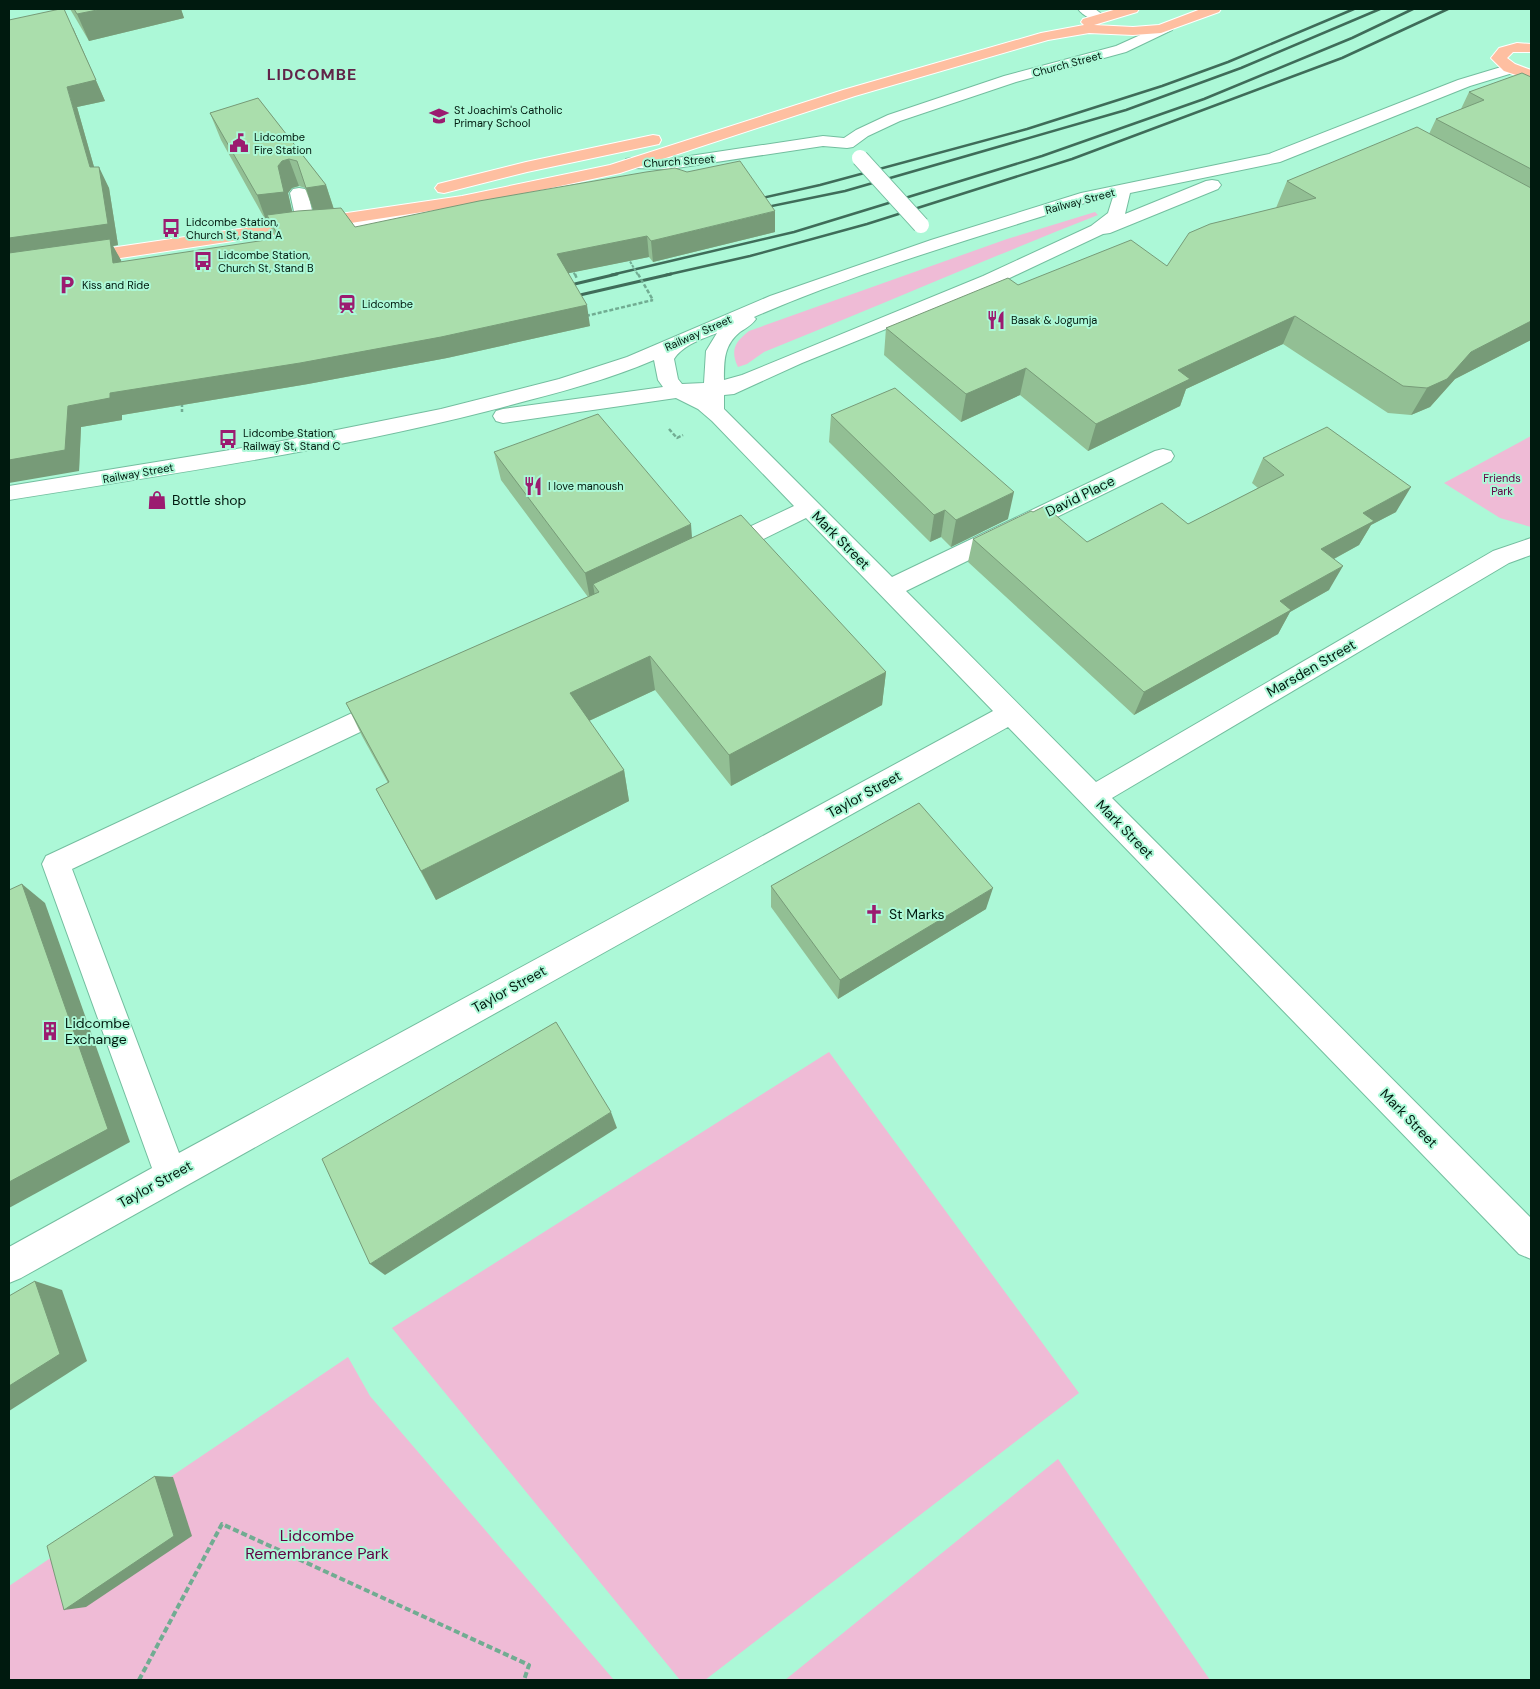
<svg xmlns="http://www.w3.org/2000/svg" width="1540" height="1689" font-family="'DM Sans',sans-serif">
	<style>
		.green { fill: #efbbd6 }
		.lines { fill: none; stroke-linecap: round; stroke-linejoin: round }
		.minor-casing { stroke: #73be9f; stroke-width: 2 }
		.major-casing { stroke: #fff; stroke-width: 2 }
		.path-far2 { stroke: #71ac92; stroke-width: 2; stroke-dasharray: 3 1; stroke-linecap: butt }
		.path-far1 { stroke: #71ac92; stroke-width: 2.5; stroke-dasharray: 4 2; stroke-linecap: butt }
		.path { stroke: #71ac92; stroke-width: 4; stroke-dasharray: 6 3; stroke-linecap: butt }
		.minor { fill: #fff; fill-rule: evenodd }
		.major { fill: #febfa1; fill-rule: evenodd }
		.rail-far1 { stroke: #3f6c59; stroke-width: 2.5 }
		.rail { stroke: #3f6c59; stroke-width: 3 }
		.minor-bridge-casing { stroke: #73be9f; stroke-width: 18; stroke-linecap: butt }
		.path-bridge-far1 { stroke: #71ac92; stroke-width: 2; stroke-dasharray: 3 1; stroke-linecap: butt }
		.path-bridge { stroke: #71ac92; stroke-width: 2.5; stroke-dasharray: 4 2; stroke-linecap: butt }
		.minor-bridge { stroke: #fff; stroke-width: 16 }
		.wall { fill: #92bf94; fill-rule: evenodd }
		.shaded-wall { fill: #779b78 }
		.building { fill: #aadeac; stroke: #779b78 }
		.labels { text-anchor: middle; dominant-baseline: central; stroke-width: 4; stroke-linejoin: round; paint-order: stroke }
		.far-street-label { font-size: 11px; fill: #001a0f; stroke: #acf8d7 }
		.far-poi-label { font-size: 11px; fill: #001a0f; stroke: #acf8d7; text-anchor: start }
		.far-park-label { font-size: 11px; fill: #610043; stroke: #acf8d7 }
		.street-label { font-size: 14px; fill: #001a0f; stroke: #acf8d7 }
		.poi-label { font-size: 14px; fill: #001a0f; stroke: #acf8d7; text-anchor: start }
		.far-district-label { font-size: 16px; font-weight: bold; letter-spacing: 1px; fill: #612449; stroke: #acf8d7 }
		.near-park-label { font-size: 16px; fill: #610043; stroke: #acf8d7 }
	</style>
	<rect width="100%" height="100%" fill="#acf8d7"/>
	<!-- green -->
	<g class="green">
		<path d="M1095,212L1098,215C986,259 876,307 764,352L747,364L738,367C730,350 735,342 749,331L1007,239Z"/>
		<polygon points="1531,436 1531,527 1500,518 1444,483"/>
		<polygon points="829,1052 1079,1393 705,1680 680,1680 392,1328"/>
		<polygon points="348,1357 370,1396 614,1680 9,1680 9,1586"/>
		<polygon points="1058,1459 1210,1680 785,1680"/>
	</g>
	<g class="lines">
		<!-- minor casing -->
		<g class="minor-casing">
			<g id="minor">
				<path d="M1078,9H1095L1107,18L1105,21C1096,23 1083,16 1078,9Z"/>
				<polygon points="1167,23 1172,24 1174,27 1172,30 1126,52 1016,82 900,121 868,136 853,147 847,148 823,146 670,169 632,168 626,167 624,163 626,159 632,158 670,159 823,136 844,138 856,130 888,115 1004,76 1116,46"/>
				<path d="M1511,64L1516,66L1519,69L1516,72L1470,86L1280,162L1130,193L1125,214L1206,181L1212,180L1218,181L1221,185L1218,189L1110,233L1103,234L997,284L802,363L734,394L724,395V409L892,577L1155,451L1163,449L1171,451L1174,456L1171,461L906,591L1096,782L1493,551L1531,538V555L1509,563L1112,798L1531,1218V1259L1519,1254L1008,727L21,1278L9,1283V1247L152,1168L42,864L46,856L380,700L389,697L398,700L402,707L398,714L72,869L179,1153L993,711L806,518L731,555L723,557L715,555L712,549L715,543L794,506L712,421L698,409L676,398L503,423L496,421L493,416L496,411L503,409L663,387L658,380L654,360C601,383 544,396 488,411C331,451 169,474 9,500V486L267,444L441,409L559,379L627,357L770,296L931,240L1081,193L1269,154L1458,80ZM1113,197L1108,213L1091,226L983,276L742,375L724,380C724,360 724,345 740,332C746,328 752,325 756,319L754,317C863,270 978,237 1091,201ZM717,333L706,351L704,383L682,384L678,379L674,359C683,345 702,339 717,333Z"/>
				<polygon points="299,188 305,189 308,193 314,219 371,217 425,210 431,211 434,215 431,219 425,220 371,227 306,230 300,229 297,225 290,193 293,189"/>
			</g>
		</g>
		<!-- major casing -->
		<g class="major-casing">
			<g id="major">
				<polygon points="1117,9 1139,9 1137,12 1094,25 1133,27 1159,25 1201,9 1221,9 1219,12 1161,33 1133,35 1089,33 1048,40 855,96 620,173 551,188 462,206 9,275 9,263 462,196 610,165 843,90 1041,33 1084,25 1081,22 1083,19"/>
				<polygon points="1517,43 1531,44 1531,52 1513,52 1507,58 1515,64 1531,70 1531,80 1504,71 1491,58 1499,48"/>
				<polygon points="653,135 659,136 661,140 659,144 527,172 444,193 438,192 435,188 438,184 526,162"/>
			</g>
		</g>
		<!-- path-far2 -->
		<polyline class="path-far2" points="572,269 575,275"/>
		<!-- path-far1 -->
		<g class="path-far1">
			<polyline points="575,274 577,279"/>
			<polyline points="586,316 653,300"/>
			<polyline points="182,403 182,412"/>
			<polyline points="669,429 677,438 683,435"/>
		</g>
		<!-- path -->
		<polyline class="path" points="139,1680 222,1524 529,1665 524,1680"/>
		<!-- minor -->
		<use href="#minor" class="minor"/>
		<!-- major -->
		<use href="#major" class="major"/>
		<!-- rail-far1 -->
		<g class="rail-far1">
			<polyline points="753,200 820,185 1027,129 1162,86 1228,62 1354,9"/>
			<polyline points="757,209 845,191 1126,110 1241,68 1380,9"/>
			<polyline points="611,275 794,232 1042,156 1204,99 1352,38 1413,9"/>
			<polyline points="666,275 750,256 867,224 1072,159 1342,58 1448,9"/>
		</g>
		<!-- rail -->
		<g class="rail">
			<polyline points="562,287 617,274"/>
			<polyline points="567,298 671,274"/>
		</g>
		<!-- minor-bridge casing -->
		<g class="minor-bridge-casing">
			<polyline id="minor-bridge" points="860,158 921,225"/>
		</g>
		<!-- path-bridge-far1 -->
		<polyline class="path-bridge-far1" points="628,258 638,275"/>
		<!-- path-bridge -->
		<polyline class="path-bridge" points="638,274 653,300"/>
		<!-- minor-bridge -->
		<use href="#minor-bridge" class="minor-bridge"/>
	</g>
	<!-- wall -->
	<g class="wall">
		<polygon points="70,9 181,9 184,18 89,41"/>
		<path d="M73,28L105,101L77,107L94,167L109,188L118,245L113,246L121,262L276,239L269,223H267L221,140L210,113L258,98L326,185L334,209L355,227L775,232L653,262L649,257L568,273L590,326L447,358L308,384L122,415V420L81,427L79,471ZM299,186L305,188L313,210L292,212L288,193L292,188Z"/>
		<polygon points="1531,77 1531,340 1455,379 1430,407 1411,415 1388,413 1283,344 1186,389 1180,406 1088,451 1020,395 961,422 884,355 886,328 1018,285 1167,266 1276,208 1287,181 1429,134 1436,119 1461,109 1469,92"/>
		<polygon points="831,415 1008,519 951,547 941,537 930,542 829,442"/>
		<polygon points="494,452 692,538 886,672 882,705 731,786 655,690 589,721 624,770 629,801 436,900 376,789 388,783 362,736 346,703 588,597 501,480"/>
		<polygon points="1263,458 1396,512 1371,525 1359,545 1334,559 1329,590 1290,612 1278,634 1134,715 968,562 973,539 1033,512 1087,542 1188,524 1258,488 1252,483"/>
		<polygon points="771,886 986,909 838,999 771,907"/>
	</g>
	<!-- shaded-wall -->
	<g class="shaded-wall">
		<polygon points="102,9 181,9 184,18 89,41 77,14"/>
		<polygon points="73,28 105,101 77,107 100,188 90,167 67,87"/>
		<polygon points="289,159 299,186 292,188 288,193 294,219 267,215 269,223 267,223 257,195 282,161"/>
		<polygon points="99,167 109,188 118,245 113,246 121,260 124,284 9,261 9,238"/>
		<polygon points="326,185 335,213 315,216 306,188"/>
		<polygon points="775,211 775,232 653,262 651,241"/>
		<polygon points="647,236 649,257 560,275 557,254"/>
		<polygon points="587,305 590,326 447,358 308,384 122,415 122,420 81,427 79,471 9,483 9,460 68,406 110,393"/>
		<polygon points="1295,316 1283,344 1186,389 1180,406 1088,451 1096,424 1178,370"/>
		<polygon points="1531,321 1531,340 1455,379 1430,407 1411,415 1427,388 1471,352"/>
		<polygon points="1026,368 1020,395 961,422 966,394"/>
		<polygon points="1411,487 1396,512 1371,525 1359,545 1308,573 1321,549 1363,513"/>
		<polygon points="1014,492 1008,519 951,547 956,520"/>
		<polygon points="945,510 941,537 930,542 934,515"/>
		<polygon points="691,524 693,551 593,584 595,597 590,599 585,573"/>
		<polygon points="1343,566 1329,590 1290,612 1278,634 1134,715 1144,692 1280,601"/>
		<polygon points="650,656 655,690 578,726 570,693"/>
		<polygon points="886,672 882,705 731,786 729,755"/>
		<polygon points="624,770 629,801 436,900 421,871"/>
		<polygon points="22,884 45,903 130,1142 9,1208 9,1182"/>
		<polygon points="993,888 986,909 838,999 840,980"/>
		<polygon points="611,1112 617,1128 385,1275 370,1264"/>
		<polygon points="35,1281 62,1290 87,1361 9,1411 9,1386"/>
		<polygon points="155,1476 173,1477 192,1536 86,1607 64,1610"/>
	</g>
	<!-- building -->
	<g class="building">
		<polygon points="60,9 64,9 96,80 67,87 90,167 99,167 108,224 9,238 9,20"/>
		<polygon points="74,9 102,9 77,14"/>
		<polygon points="1522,73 1531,77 1531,169 1436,119 1484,100 1469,92"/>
		<polygon points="258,98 326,185 306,188 297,161 289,159 282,161 278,166 284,192 257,195 210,113"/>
		<polygon points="1417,127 1531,188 1531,321 1471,352 1447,379 1427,388 1403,386 1295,316 1178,370 1190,379 1096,424 1026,368 966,394 886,328 1008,278 1018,285 1131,240 1167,266 1189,233 1210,224 1316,198 1287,181"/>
		<polygon points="740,161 775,211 651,241 647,236 557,254 587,305 441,337 300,363 110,393 110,398 68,406 65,450 9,460 9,253 110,239 113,263 279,238 267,215 298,211 341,208 355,227 479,201 646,172 675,168 687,172"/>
		<polygon points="895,388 1014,492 956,520 945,510 934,515 831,415"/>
		<polygon points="598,414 691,524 585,573 494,452"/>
		<polygon points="1327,427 1411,487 1363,513 1374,521 1321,549 1343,566 1280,601 1291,610 1144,692 973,539 1031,511 1033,512 1045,506 1087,542 1162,503 1188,524 1284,475 1263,458"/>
		<polygon points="741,515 886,672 729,755 650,656 570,693 624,770 421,871 376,789 389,782 346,703 599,592 593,584"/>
		<polygon points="919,803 993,888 840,980 771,886"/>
		<polygon points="22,884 108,1129 9,1182 9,890"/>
		<polygon points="556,1022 611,1112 370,1264 322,1159"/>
		<polygon points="35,1281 60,1354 9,1386 9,1296"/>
		<polygon points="155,1476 174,1536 64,1610 47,1546"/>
	</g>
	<!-- icons -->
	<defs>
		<g id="school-bare" transform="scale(1.5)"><path d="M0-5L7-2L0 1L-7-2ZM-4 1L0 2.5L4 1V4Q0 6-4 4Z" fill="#9b1b70" stroke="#acf8d7" stroke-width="2.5" paint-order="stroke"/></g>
		<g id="civic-bare" transform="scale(1.5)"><path d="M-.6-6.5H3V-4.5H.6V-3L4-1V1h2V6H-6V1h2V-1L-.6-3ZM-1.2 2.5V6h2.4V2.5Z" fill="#9b1b70" stroke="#acf8d7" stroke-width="2.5" paint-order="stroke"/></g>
		<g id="bus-bare" transform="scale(1.5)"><path d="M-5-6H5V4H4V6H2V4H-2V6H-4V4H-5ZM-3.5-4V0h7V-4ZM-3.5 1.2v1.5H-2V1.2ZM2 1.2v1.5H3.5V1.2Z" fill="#9b1b70" stroke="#acf8d7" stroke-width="2.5" paint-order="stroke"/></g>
		<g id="parking-bare" transform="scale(1.5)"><path d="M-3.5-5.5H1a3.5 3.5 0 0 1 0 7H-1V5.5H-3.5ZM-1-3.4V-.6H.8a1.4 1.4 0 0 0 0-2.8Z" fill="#9b1b70" stroke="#acf8d7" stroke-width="2.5" paint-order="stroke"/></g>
		<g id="station-bare" transform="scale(1.5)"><path d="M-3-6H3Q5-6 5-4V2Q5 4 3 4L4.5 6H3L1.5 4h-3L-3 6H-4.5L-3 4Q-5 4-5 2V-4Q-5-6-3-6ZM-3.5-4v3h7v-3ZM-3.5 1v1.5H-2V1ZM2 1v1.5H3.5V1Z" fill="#9b1b70" stroke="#acf8d7" stroke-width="2.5" paint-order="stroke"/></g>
		<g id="restaurant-bare" transform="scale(1.5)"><path d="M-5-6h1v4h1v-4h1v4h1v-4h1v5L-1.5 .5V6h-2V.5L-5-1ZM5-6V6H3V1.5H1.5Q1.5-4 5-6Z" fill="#9b1b70" stroke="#acf8d7" stroke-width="2.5" paint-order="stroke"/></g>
		<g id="shop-bare" transform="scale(1.5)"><path d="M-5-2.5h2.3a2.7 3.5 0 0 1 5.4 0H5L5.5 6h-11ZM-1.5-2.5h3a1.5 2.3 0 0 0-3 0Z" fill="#9b1b70" stroke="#acf8d7" stroke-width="2.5" paint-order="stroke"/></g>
		<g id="church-bare" transform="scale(1.5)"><path d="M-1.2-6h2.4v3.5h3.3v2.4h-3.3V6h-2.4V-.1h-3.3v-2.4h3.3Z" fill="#9b1b70" stroke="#acf8d7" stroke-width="2.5" paint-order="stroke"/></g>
		<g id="building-bare" transform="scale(1.5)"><path d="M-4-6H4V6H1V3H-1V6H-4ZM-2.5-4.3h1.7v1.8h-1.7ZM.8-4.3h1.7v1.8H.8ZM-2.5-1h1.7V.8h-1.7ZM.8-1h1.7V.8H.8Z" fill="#9b1b70" stroke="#acf8d7" stroke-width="2.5" paint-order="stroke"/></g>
	</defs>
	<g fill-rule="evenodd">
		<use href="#school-bare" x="439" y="116"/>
		<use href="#civic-bare" x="239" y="143"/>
		<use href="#bus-bare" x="171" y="228"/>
		<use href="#bus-bare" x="203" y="261"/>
		<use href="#parking-bare" x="67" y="285"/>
		<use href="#station-bare" x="347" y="304"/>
		<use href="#restaurant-bare" x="996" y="320"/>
		<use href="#bus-bare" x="228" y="439"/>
		<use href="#restaurant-bare" x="533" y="486"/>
		<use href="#shop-bare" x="157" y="500"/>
		<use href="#church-bare" x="874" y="914"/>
		<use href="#building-bare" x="50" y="1031"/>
	</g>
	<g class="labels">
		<!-- far-street labels -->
		<g class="far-street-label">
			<text transform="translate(1067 64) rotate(-15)">Church Street</text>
			<text transform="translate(679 161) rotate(-4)">Church Street</text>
			<text transform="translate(1080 201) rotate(-15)">Railway Street</text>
			<text transform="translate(698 333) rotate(-24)">Railway Street</text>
			<text transform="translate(138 473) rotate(-10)">Railway Street</text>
		</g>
		<!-- far-poi labels -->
		<g class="far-poi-label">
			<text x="454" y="110">St Joachim's Catholic<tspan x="454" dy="13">Primary School</tspan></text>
			<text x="254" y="137">Lidcombe<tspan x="254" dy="13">Fire Station</tspan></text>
			<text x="186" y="222">Lidcombe Station,<tspan x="186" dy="13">Church St, Stand A</tspan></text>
			<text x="218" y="255">Lidcombe Station,<tspan x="218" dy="13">Church St, Stand B</tspan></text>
			<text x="82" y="285">Kiss and Ride</text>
			<text x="362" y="304">Lidcombe</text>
			<text x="1011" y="320">Basak &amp; Jogumja</text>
			<text x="243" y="433">Lidcombe Station,<tspan x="243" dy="13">Railway St, Stand C</tspan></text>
			<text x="548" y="486">I love manoush</text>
		</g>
		<!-- far-park labels -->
		<g class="far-park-label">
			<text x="1502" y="478">Friends<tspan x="1502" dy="13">Park</tspan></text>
		</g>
		<!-- street labels -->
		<g class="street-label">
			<text transform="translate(1080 496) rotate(-26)">David Place</text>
			<text transform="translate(841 540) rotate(45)">Mark Street</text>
			<text transform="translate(1311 668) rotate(-30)">Marsden Street</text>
			<text transform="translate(864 794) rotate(-29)">Taylor Street</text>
			<text transform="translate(1125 829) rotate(46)">Mark Street</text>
			<text transform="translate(509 989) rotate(-29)">Taylor Street</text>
			<text transform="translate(1409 1118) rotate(46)">Mark Street</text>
			<text transform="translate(155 1184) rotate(-29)">Taylor Street</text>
		</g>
		<!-- poi labels -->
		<g class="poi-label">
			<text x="172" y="500">Bottle shop</text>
			<text x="889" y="914">St Marks</text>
			<text x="65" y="1023">Lidcombe<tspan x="65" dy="16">Exchange</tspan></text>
		</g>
		<!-- far-district labels -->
		<g class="far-district-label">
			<text x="312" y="74">LIDCOMBE</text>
		</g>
		<!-- near-park labels -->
		<g class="near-park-label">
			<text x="317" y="1535">Lidcombe<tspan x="317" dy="18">Remembrance Park</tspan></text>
		</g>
	</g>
	<!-- border -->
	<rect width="1540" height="1689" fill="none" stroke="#001a0f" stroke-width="20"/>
</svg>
